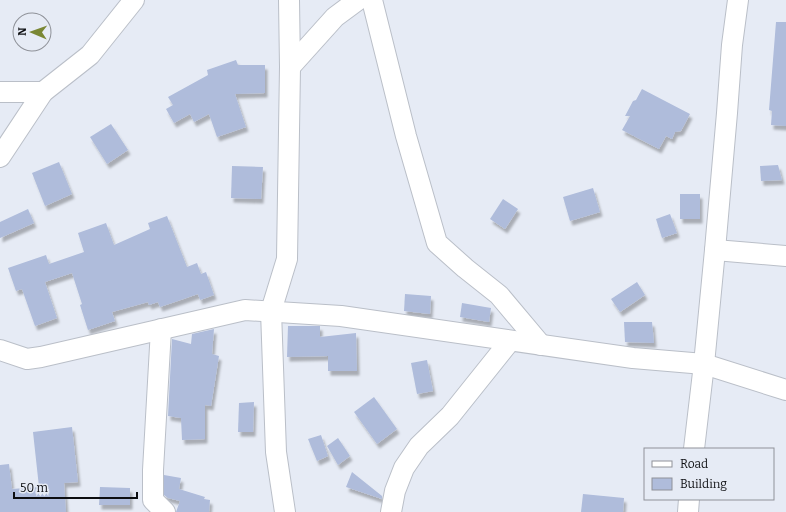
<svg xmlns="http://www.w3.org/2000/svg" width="786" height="512" font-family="Bitter,serif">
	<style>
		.building { fill: #afbcdb; filter: url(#shadow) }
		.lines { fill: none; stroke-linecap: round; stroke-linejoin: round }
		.minor-casing { stroke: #babfc8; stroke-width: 22 }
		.minor { stroke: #fff; stroke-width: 20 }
	</style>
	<defs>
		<filter id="shadow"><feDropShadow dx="2.5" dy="4.5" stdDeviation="1" flood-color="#0004"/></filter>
	</defs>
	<rect width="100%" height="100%" fill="#e6ebf5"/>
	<!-- building -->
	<g class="building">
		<polygon points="776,22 786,22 786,126 771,125 772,111 769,110"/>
		<polygon points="236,60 238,65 265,65 265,93 235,94 246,127 217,137 209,114 194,122 190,114 174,123 166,109 173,105 168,97 208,75 207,70"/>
		<polygon points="642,89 690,114 681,131 675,132 672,139 666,136 659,149 622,130 630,116 625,116 633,101 636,100"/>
		<polygon points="111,124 128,150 107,164 90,137"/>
		<polygon points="59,162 72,194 45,206 32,173"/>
		<polygon points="778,165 782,180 761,181 760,166"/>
		<polygon points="232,166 263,167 261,199 231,198"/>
		<polygon points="593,188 600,212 570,221 563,197"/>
		<rect x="680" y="194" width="20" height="25"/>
		<polygon points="503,199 518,209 505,229 490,219"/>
		<polygon points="28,209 34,223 0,238 0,222"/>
		<polygon points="670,214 677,233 662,238 656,219"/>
		<polygon points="167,216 187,267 197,263 201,274 206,272 214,295 200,300 198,294 160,307 158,302 149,305 148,302 112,312 115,321 88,330 80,305 82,304 72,273 45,282 57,318 35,326 22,289 16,291 8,268 46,255 49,264 84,252 78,233 106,223 114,245 150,229 148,223"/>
		<polygon points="637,282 645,295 620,312 611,299"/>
		<polygon points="405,294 431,296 430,314 404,311"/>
		<polygon points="462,303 491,308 489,322 460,317"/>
		<polygon points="624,322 652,322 654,343 625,342"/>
		<polygon points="288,326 320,326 320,337 356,333 357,371 328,371 328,356 287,357"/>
		<polygon points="214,329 212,354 219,356 211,406 205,405 205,439 182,440 181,418 168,416 172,339 191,344 192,334"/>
		<polygon points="427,360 433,391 417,394 411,363"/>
		<polygon points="374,397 397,429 377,444 354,412"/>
		<polygon points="254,402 253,432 238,432 239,403"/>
		<polygon points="72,427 78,482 64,483 66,512 0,512 0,465 9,464 12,489 39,487 33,432"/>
		<polygon points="321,435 328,456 317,461 308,439"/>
		<polygon points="338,438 350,456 338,465 327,446"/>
		<polygon points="352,472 382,496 382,499 346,487"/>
		<polygon points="164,475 181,478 179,489 205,497 204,499 210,500 209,512 176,512 180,501 168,498 164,495"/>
		<polygon points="100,487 130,488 130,505 99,505"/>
		<polygon points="583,494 624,498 623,512 581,512"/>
	</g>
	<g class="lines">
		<!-- minor casing -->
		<g class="minor-casing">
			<g id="minor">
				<polyline points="372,0 406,136 437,243 465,268 499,295 541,345"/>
				<polyline points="290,67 335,17 358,0"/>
				<polyline points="0,92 43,92"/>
				<polyline points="0,157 43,92 90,55 134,0"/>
				<polyline points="715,250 786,256"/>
				<polyline points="161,329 153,470 153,500 165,512"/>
				<polyline points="0,350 27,359 41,357 245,310 341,316 633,358 704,364 786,390"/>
				<polyline points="694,449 704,364 715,250 727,113 732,45 738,0"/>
				<polyline points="285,512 276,452 271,311 287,259 290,67 289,0"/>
				<polyline points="391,512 395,491 404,468 419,446 450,416 510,341"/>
				<polyline points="688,512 689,499"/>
			</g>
		</g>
		<!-- minor -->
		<use href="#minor" class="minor"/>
	</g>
	<!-- legend -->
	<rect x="644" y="448" width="130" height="52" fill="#e6ebf5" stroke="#8f9299"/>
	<rect x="652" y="461" width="20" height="6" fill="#ffffff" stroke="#8f9299"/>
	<text x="680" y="468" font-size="12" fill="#0c0d10">Road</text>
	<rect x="652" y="478" width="20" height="12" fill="#afbcdb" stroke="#8f9299"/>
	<text x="680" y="488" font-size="12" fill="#0c0d10">Building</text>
	<!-- north arrow -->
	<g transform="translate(32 32) rotate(272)"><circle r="19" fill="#e6ebf5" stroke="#8f9299"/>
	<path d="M0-3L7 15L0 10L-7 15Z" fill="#7a8734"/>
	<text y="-6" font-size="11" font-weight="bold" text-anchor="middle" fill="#0c0d10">N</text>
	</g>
	<!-- scale -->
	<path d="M14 492v6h123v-6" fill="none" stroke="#0c0d10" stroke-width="2"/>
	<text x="20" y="492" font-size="12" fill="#0c0d10" stroke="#e6ebf5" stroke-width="3" paint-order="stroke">50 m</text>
</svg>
